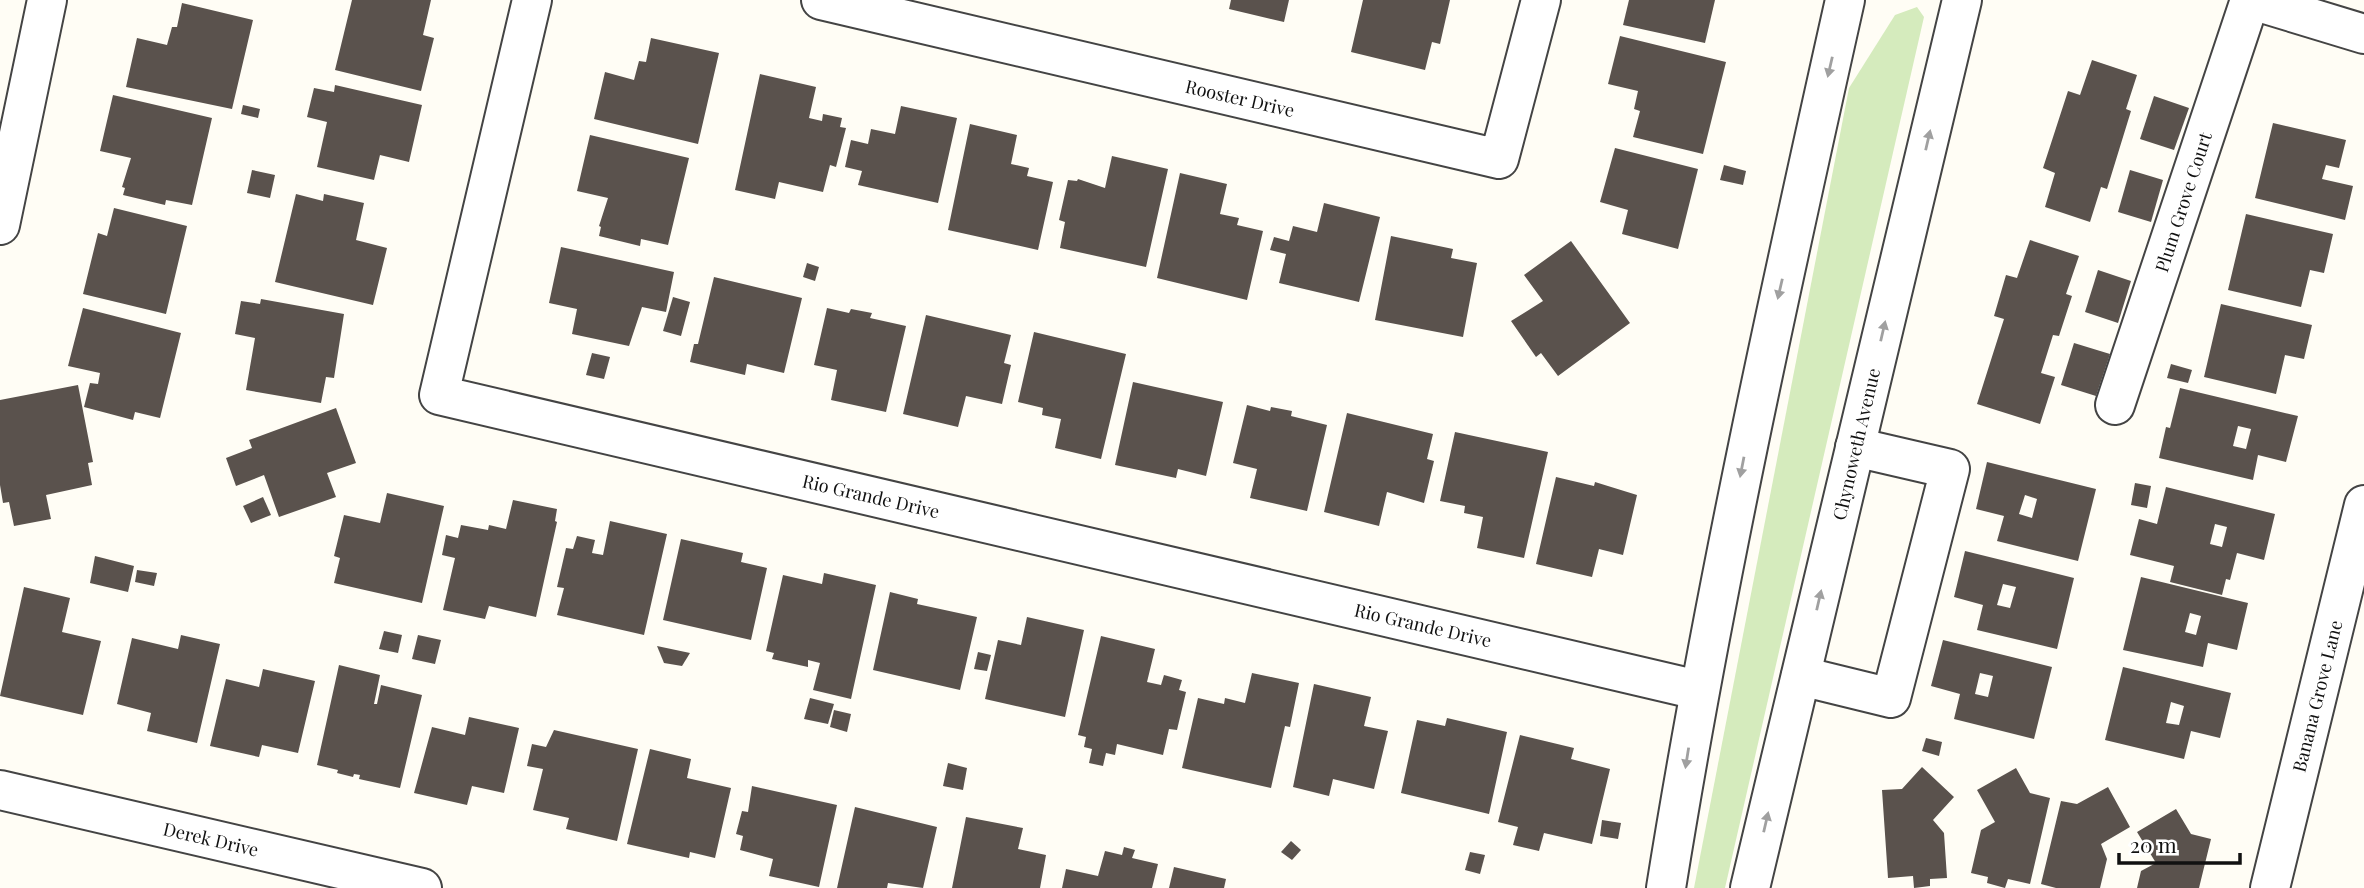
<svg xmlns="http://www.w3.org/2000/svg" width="2364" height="888" font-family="'Playfair Display',serif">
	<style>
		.green { fill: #d5ebbd }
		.building { fill: #5a524d; fill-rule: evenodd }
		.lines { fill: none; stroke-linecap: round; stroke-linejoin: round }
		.minor-casing { stroke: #444; stroke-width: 42 }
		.minor { stroke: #fff; stroke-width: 38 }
		.oneway { fill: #a0a0a0 }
		.labels { text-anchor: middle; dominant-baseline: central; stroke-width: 7; stroke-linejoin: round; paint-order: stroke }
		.street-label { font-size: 18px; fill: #111; stroke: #fff }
	</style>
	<rect width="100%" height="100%" fill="#fffdf5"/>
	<!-- green -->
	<polygon class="green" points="1917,7 1924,17 1725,888 1694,888 1849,88 1895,15"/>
	<!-- building -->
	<g class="building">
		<polygon points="352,0 431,0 423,35 434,38 421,91 335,70"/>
		<polygon points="1231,0 1289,0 1284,22 1229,9"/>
		<polygon points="1363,0 1450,0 1440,44 1432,42 1425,70 1351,52"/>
		<polygon points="1629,0 1715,0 1705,43 1623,25"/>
		<polygon points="182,3 253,20 232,109 126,87 137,38 167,45 172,27 177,27"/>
		<polygon points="1620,36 1726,62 1703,154 1633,137 1640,111 1634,109 1638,91 1608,84"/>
		<polygon points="651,38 719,53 698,144 594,119 605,72 634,80 639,61 646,62"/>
		<polygon points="2092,60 2137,75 2126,109 2131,111 2107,189 2101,187 2090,222 2045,207 2055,173 2043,168 2068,91 2080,95"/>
		<polygon points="760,74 816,87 809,118 822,121 823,114 842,118 840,127 846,128 836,167 830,165 823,192 779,182 775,199 735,190"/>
		<polygon points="335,85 422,105 409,162 380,155 374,180 317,167 327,122 307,117 314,88 334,92"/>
		<polygon points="113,95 212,118 192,205 166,200 165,205 123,195 125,188 122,187 131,158 100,151"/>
		<polygon points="2154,96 2189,108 2174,150 2140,139"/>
		<polygon points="243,105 260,109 258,118 241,114"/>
		<polygon points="901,106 957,118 938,203 858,185 862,171 845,167 851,140 868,144 871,129 895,134"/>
		<polygon points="2273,123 2346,140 2339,168 2326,165 2322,179 2353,186 2345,220 2255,198"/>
		<polygon points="970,124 1017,135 1011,164 1029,168 1027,176 1053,182 1038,250 948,230"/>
		<polygon points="590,135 689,158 668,245 641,239 640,246 599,236 601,227 599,226 608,198 577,191"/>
		<polygon points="1615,148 1698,169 1678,249 1622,234 1628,210 1600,202"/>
		<polygon points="1112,156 1168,169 1146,267 1060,248 1065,222 1059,220 1068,180 1077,181 1078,179 1105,188"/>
		<polygon points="1724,165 1746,171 1743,185 1720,180"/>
		<polygon points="252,170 275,175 270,198 247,193"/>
		<polygon points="2130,170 2163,180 2151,222 2118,212"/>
		<polygon points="1180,173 1227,184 1220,214 1239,218 1237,225 1263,231 1247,300 1157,278"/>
		<polygon points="296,194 323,201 324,194 364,203 356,240 387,248 373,305 275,282"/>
		<polygon points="1324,203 1380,217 1359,302 1279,283 1286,254 1270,250 1274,237 1289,241 1293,226 1317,232"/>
		<polygon points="114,208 187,226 166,314 83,294 98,233 107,236"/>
		<polygon points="2246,214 2333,234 2324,273 2310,270 2301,307 2228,290"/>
		<polygon points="1391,236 1453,249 1451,258 1477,263 1463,337 1375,320"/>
		<polygon points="2030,240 2079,256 2066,294 2072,296 2059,336 2053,335 2041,373 2055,377 2040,424 1977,404 2004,319 1994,316 2006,275 2017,278"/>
		<polygon points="1571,241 1630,323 1558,376 1541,353 1536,357 1511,321 1543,301 1524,275"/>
		<polygon points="561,247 674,272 666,312 642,307 629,346 572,334 577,309 549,303"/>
		<polygon points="807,263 819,267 815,281 803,277"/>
		<polygon points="2098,270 2131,281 2118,323 2085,312"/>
		<polygon points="714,277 802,298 784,373 747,364 745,375 690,362 694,344 698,344"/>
		<polygon points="673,297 690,302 681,336 663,331"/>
		<polygon points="261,299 344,314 334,378 326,377 321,403 246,390 255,338 235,334 241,301 260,304"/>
		<polygon points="2221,304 2312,325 2304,359 2285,355 2276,394 2204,377"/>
		<polygon points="83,308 181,333 160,418 135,412 133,420 84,407 90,383 98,384 100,373 68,366"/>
		<polygon points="827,308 849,313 851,309 872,313 870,318 906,326 886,412 831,400 837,370 814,365"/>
		<polygon points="926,315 1011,335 1004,363 1011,365 1002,404 966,396 958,427 903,414"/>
		<polygon points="1034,332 1126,354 1101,459 1055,448 1061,419 1042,415 1043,408 1018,402"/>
		<polygon points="2074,343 2110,354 2096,396 2061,385"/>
		<polygon points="592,353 610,357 604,379 586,375"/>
		<polygon points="2171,364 2192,370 2188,383 2167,378"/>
		<polygon points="1133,382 1223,402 1206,476 1178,469 1176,478 1115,465"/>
		<polygon points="78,385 93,462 88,463 92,485 46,495 51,519 14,526 9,502 3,503 0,485 0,400"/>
		<path d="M2180,388L2298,416L2286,462L2258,455L2253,480L2159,458L2166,427L2170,428ZM2238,426L2251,429L2246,449L2233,446Z"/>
		<polygon points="1247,405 1270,411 1271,407 1292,411 1291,416 1327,425 1307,511 1250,498 1257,469 1233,463"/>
		<polygon points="336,408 356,463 327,473 336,497 279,517 264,475 236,486 226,458 252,448 249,440"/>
		<polygon points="1347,413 1433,434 1427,459 1434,461 1424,503 1387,492 1379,526 1324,512"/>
		<polygon points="1455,432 1548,452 1524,558 1477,548 1483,517 1464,513 1465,506 1440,501"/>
		<path d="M1987,462L2096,489L2078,561L1997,541L2004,516L1976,509ZM2025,495L2037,499L2032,518L2019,514Z"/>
		<polygon points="1556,477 1594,486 1595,482 1637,495 1623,555 1599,549 1592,577 1536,564"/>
		<polygon points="2135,483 2151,486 2147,508 2131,505"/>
		<path d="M2166,487L2275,514L2264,560L2237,553L2230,580L2226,579L2222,595L2170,582L2174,566L2130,555L2139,519L2157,524ZM2215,524L2227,527L2222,547L2210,544Z"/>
		<polygon points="387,493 444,506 422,603 334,583 340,558 334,556 344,515 380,523"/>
		<polygon points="263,497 271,515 251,523 243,506"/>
		<polygon points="513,500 557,509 555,521 557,522 536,617 489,606 485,619 443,610 455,558 442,555 446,535 458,538 461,525 488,530 489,525 506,529"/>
		<polygon points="610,521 667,534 644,635 557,615 564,588 557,587 566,548 573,549 577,536 595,540 592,553 603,555"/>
		<polygon points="681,539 743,553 741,562 767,568 751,640 663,620"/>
		<path d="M1965,551L2074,578L2057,649L1977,630L1983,605L1954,597ZM2003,584L2016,587L2010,608L1997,605Z"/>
		<polygon points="95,556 134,566 128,592 90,583"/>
		<polygon points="137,570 157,573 154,586 135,582"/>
		<polygon points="824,573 876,585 851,699 813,690 820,663 808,660 808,667 772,659 774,653 766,651 783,575 822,584"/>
		<path d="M2141,577L2248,603L2237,650L2208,643L2203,667L2123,650ZM2190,613L2201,616L2196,635L2185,632Z"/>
		<polygon points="24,587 70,598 62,632 101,641 83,715 0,696"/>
		<polygon points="890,592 918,599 917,604 977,617 960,690 873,670"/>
		<polygon points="1027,617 1084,630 1065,717 985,699 998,640 1021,645"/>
		<polygon points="384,631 402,635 398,653 379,649"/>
		<polygon points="181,635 220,644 197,743 147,731 151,713 117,704 132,638 178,649"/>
		<polygon points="418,635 441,640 435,664 412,659"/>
		<polygon points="1101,636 1155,649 1147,682 1161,685 1164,675 1182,680 1179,690 1186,692 1177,730 1169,729 1163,755 1117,744 1115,755 1106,753 1103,766 1089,763 1092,749 1084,747 1086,737 1078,735"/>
		<path d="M1943,640L2052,667L2034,739L1954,719L1960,694L1931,686ZM1980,673L1993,676L1988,697L1975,694Z"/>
		<polygon points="657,646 690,653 682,666 664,663"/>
		<polygon points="978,652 991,655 987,671 974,669"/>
		<polygon points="339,665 380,675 374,704 377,704 381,685 422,695 400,788 359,779 360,775 354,774 353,777 337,773 338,770 317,765"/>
		<path d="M2123,667L2231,693L2220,738L2191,731L2184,759L2105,740ZM2171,702L2184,706L2179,725L2166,723Z"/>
		<polygon points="263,669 315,681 298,753 262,745 259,757 210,746 226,679 259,687"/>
		<polygon points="1252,673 1299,683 1290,727 1285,726 1271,788 1182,768 1198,698 1224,704 1225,698 1245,703"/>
		<polygon points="1314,684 1371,697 1364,726 1388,731 1374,789 1333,779 1329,796 1293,787"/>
		<polygon points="810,698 834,704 828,724 804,719"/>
		<polygon points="834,710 851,714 847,732 830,727"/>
		<polygon points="469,717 519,728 504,793 472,786 467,805 414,793 432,727 465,735"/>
		<polygon points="1447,718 1507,732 1489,814 1401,793 1417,720 1445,726"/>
		<polygon points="554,730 638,749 617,841 566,829 569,818 533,810 543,769 527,766 532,744 546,747"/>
		<polygon points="1520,735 1574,748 1571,759 1610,769 1592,844 1544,833 1539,851 1513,845 1518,827 1498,822"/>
		<polygon points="1926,738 1942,742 1939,756 1922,751"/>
		<polygon points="650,749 691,759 687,778 731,788 715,858 690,852 689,858 627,844"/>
		<polygon points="948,763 967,768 963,790 943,786"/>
		<polygon points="1922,767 1954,797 1933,820 1944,833 1947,878 1930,879 1930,886 1914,888 1913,876 1888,878 1882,790 1902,789"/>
		<polygon points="2016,768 2030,793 2050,798 2030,884 2008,879 2005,888 1987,883 1988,877 1971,873 1981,830 1995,822 1977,790"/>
		<polygon points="752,786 837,805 819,887 769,876 773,859 740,850 743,836 736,834 742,811 748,812"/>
		<polygon points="2108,787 2130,827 2101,844 2107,859 2100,888 2056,888 2041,884 2061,801 2077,804"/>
		<polygon points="855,807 937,827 923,888 888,883 887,888 837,888"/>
		<polygon points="2176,809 2191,834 2211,839 2199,888 2137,888 2141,871 2156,863 2137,832"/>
		<polygon points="966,817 1023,828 1018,849 1046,855 1040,888 952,888"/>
		<polygon points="1602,820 1621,823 1618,839 1600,836"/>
		<polygon points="1291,841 1301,850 1292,860 1281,852"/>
		<polygon points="1124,847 1135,850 1132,858 1158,864 1152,888 1062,888 1066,869 1098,876 1105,851 1122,855"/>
		<polygon points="1470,852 1485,855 1480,874 1465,870"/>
		<polygon points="1174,867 1226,879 1224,888 1169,888"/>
	</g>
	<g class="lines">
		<!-- minor casing -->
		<g class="minor-casing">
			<g id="minor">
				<polyline points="532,0 439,395 1698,690"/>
				<polyline points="821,0 1499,159 1541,0"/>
				<polyline points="2252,0 2364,34"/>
				<polyline points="0,225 47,0"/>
				<polyline points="2115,405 2250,0"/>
				<polyline points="1801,676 1891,698 1950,469 1855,447"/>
				<polyline points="0,790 422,888"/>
				<path d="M1666,888C1714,589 1779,295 1845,0"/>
				<polyline points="1750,888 1962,0"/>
				<polyline points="2270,888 2364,505"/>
			</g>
		</g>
		<!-- minor -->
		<use href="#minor" class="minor"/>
	</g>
	<!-- one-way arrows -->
	<defs><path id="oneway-solid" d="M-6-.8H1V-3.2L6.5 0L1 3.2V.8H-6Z" transform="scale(1.75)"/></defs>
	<g class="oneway">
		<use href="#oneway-solid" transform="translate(1830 67) rotate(103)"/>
		<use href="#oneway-solid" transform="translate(1928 140) rotate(-77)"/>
		<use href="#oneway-solid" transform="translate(1780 289) rotate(103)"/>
		<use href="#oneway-solid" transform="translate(1883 331) rotate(-77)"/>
		<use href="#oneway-solid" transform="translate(1742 467) rotate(101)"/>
		<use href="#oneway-solid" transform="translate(1819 600) rotate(-77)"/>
		<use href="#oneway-solid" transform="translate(1687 758) rotate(99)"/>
		<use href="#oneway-solid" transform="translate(1766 822) rotate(-77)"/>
	</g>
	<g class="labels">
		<!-- street labels -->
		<g class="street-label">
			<text transform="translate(1240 98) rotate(13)">Rooster Drive</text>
			<text transform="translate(2183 202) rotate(-72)">Plum Grove Court</text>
			<text transform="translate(1856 444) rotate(-77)">Chynoweth Avenue</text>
			<text transform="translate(871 496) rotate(13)">Rio Grande Drive</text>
			<text transform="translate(1423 625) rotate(13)">Rio Grande Drive</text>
			<text transform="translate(2317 696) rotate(-76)">Banana Grove Lane</text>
			<text transform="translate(211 839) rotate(13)">Derek Drive</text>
		</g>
	</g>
	<!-- scale -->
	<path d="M2119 853v10h121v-10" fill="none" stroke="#111111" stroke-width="3.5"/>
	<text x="2130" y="853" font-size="21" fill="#111111" stroke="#ffffff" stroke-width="5" paint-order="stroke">20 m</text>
</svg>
